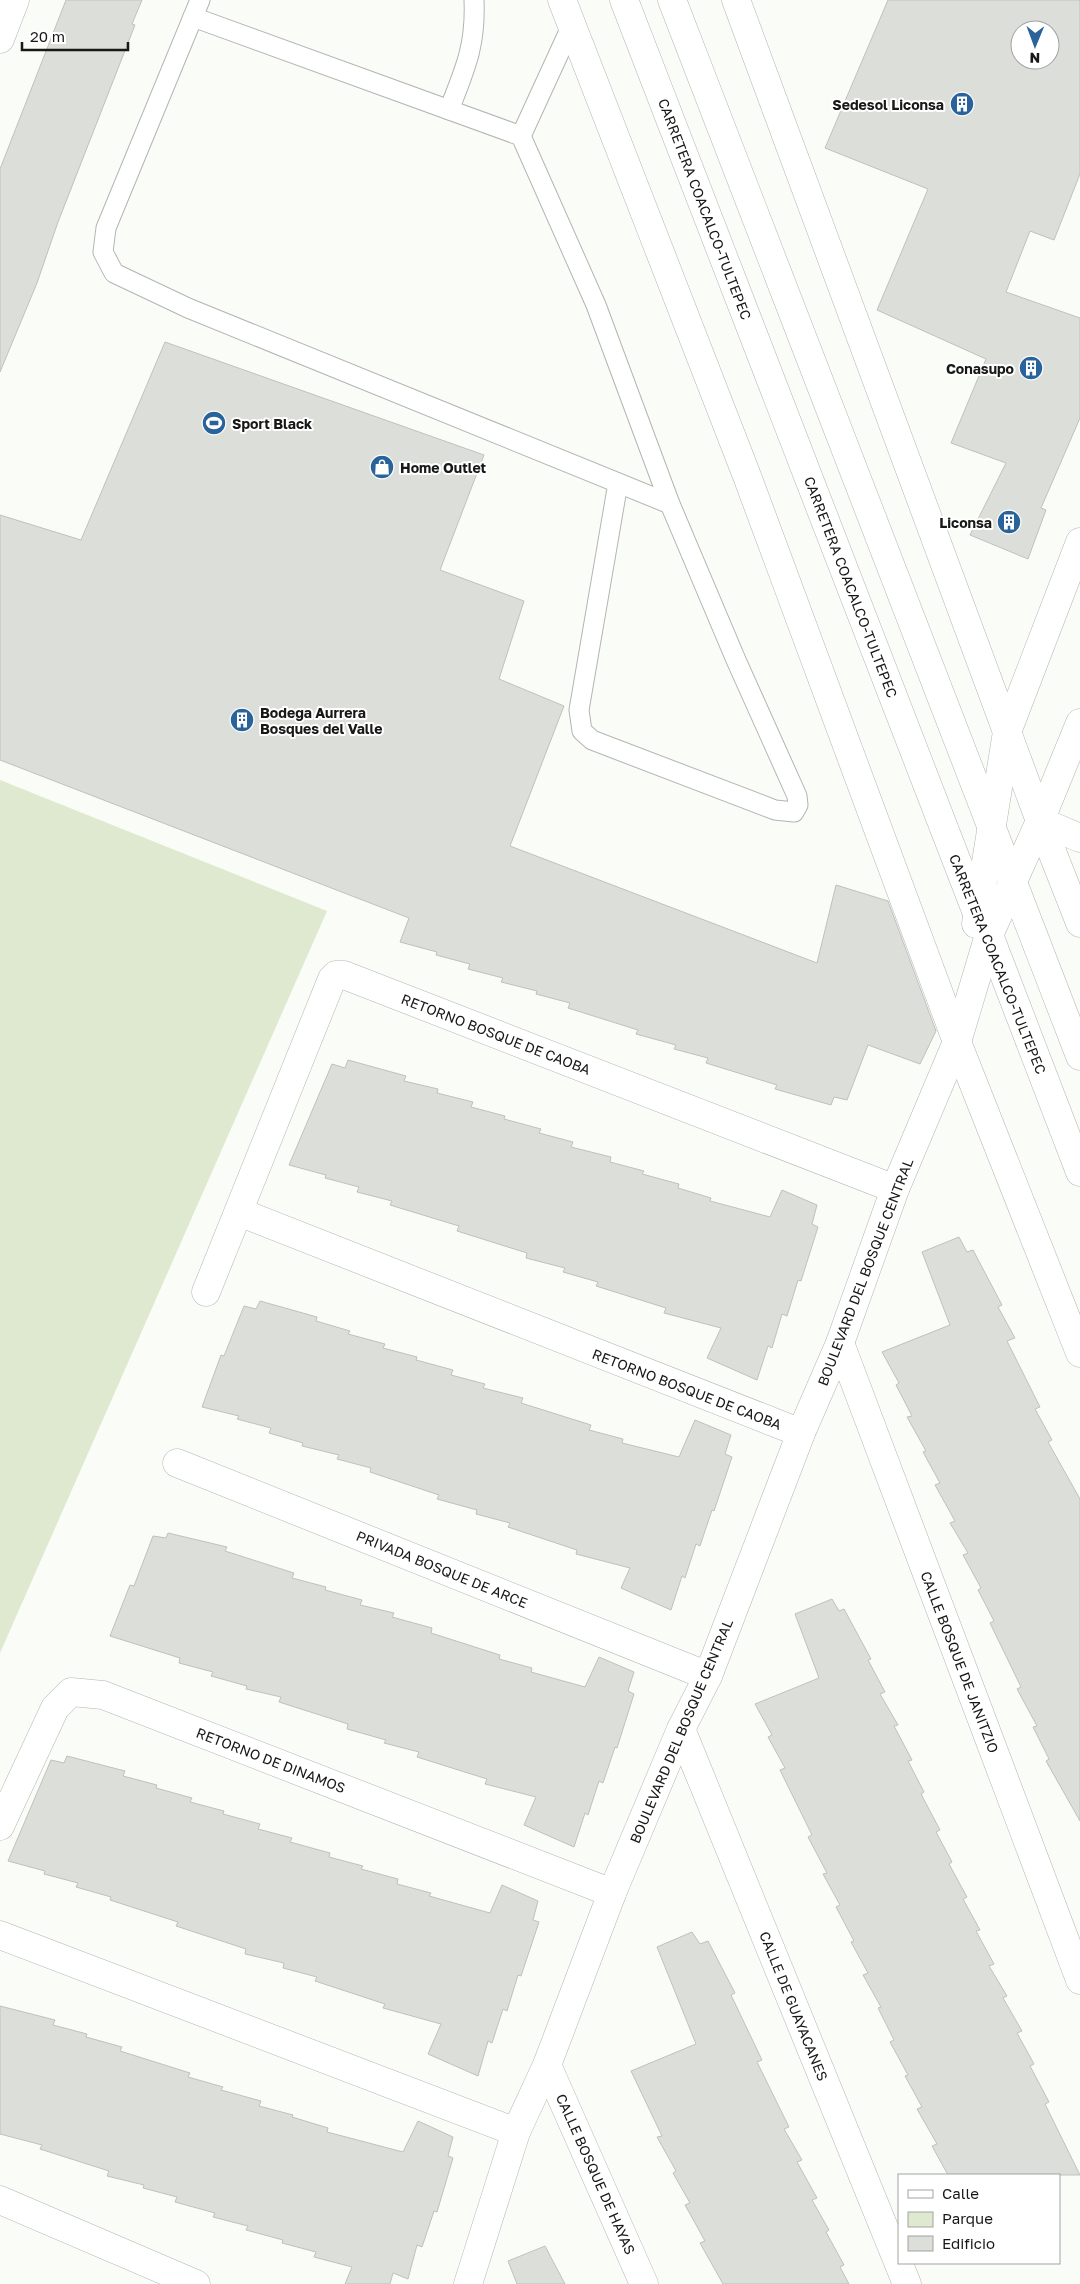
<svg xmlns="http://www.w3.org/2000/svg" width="1080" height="2284" font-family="'Golos Text',sans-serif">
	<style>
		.green { fill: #dfe9cf }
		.building { fill: #dcdeda; stroke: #c0c1bd; fill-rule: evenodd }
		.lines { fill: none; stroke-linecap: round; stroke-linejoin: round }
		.lane-casing { stroke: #b4b5b1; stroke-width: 21 }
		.street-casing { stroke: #b4b5b1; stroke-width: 29 }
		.secondary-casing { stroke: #b4b5b1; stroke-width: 29 }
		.primary-casing { stroke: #b4b5b1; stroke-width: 29 }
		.lane { stroke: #fff; stroke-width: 19 }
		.street { stroke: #fff; stroke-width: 28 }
		.secondary { stroke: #fff; stroke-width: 28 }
		.primary { stroke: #fff; stroke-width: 28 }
		.labels { text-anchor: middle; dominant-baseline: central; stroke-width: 4; stroke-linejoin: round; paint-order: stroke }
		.poi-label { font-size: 14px; font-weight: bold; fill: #181817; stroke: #fff; text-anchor: end }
		.street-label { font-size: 14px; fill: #181817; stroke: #fff }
	</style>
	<rect width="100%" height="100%" fill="#fafcf7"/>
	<!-- green -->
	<polygon class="green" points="0,780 327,911 0,1653"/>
	<!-- building -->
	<g class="building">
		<polygon points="66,0 142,0 132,24 135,25 58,222 37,283 0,372 0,169"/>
		<path d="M888,0H1080V174L1054,240L1030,231L1006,292L1080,318V418L1041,508L1046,510L1028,559L970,535L1006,463L951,443L986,359L877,310L928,189L825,148ZM1020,30H1050V60H1020Z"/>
		<polygon points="165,342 484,455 440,570 524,601 499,679 564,706 510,846 817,963 836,885 888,901 936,1031 920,1064 868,1045 847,1100 834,1097 831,1105 775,1089 777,1085 706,1063 708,1058 674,1049 676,1045 636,1034 638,1030 568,1008 570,1003 536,994 537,991 501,982 503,978 468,969 470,964 436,955 437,952 400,942 409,918 0,760 0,515 81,540"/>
		<polygon points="348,1060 406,1076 404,1081 438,1089 437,1093 473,1102 471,1107 505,1116 504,1119 541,1129 539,1133 573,1142 571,1147 611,1157 610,1162 644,1171 642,1174 679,1184 678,1188 711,1198 710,1201 770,1217 782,1190 817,1205 812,1224 818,1227 801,1281 798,1280 787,1316 782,1314 772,1348 768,1346 757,1380 707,1358 721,1328 664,1313 666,1308 596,1286 598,1282 563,1272 565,1268 526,1258 527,1253 457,1231 459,1226 390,1205 392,1201 357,1192 359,1187 325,1178 326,1175 289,1165 332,1064 345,1068"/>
		<polygon points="959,1237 967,1252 973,1250 1002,1305 998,1307 1015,1338 1007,1341 1040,1407 1035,1409 1052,1440 1048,1442 1080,1499 1080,1821 1046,1761 1049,1759 1033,1727 1037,1726 1017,1689 1021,1687 990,1623 994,1621 978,1590 981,1588 963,1555 968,1553 950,1523 955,1521 935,1485 940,1483 923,1452 926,1451 907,1417 912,1416 896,1385 899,1383 882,1352 950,1325 922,1252"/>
		<polygon points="260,1301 317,1317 316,1321 350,1331 348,1334 385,1344 383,1348 417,1357 416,1360 453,1370 451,1375 485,1384 483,1388 523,1398 521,1403 591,1425 589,1430 623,1439 622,1443 679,1457 695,1420 731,1435 725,1454 732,1457 714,1511 712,1510 700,1546 696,1544 685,1578 682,1576 671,1610 621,1588 630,1568 576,1554 577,1550 508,1527 510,1523 476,1514 477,1510 437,1499 439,1495 370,1472 371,1468 337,1459 339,1455 302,1446 303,1443 269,1433 271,1428 237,1419 239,1416 202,1407 221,1355 224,1356 244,1306 256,1309"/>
		<polygon points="168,1533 227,1547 225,1551 294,1573 292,1578 326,1587 325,1590 362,1600 360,1605 394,1613 392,1617 432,1628 431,1633 500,1655 499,1659 532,1668 531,1672 585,1687 599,1657 634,1672 628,1691 634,1694 617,1748 615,1747 603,1783 599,1781 588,1815 585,1813 574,1847 524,1825 536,1797 485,1784 487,1779 417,1757 419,1752 384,1743 386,1740 347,1729 348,1724 279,1702 281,1697 246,1689 247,1686 211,1676 213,1672 179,1663 180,1658 110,1636 130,1585 134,1586 153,1536 166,1538"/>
		<polygon points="832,1599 839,1611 844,1609 871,1659 868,1660 885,1692 880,1694 898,1725 894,1726 912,1760 908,1761 924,1792 921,1794 940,1830 936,1832 952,1862 949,1864 967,1897 963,1899 980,1930 976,1931 994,1964 989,1966 1007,1996 1003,1998 1022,2031 1017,2033 1034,2064 1030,2066 1049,2102 1045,2104 1080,2175 948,2175 932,2146 937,2144 917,2109 922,2107 905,2076 908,2075 890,2042 894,2040 878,2008 881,2007 863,1975 868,1973 851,1942 854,1941 836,1907 840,1905 823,1874 827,1873 808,1837 812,1835 780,1770 785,1768 768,1737 772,1735 755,1704 819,1678 795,1614"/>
		<polygon points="67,1756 125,1771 123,1776 157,1785 156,1788 192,1798 190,1802 224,1811 223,1814 260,1824 258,1829 292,1838 290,1842 330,1853 329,1857 363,1866 361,1869 398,1879 397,1884 431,1893 429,1896 490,1913 502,1885 538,1901 533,1920 539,1922 521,1976 518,1975 507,2011 503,2009 492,2043 488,2041 478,2076 428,2054 441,2024 383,2008 385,2004 315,1981 317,1977 283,1968 284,1963 245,1954 246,1949 176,1926 178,1922 110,1900 111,1897 76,1887 78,1883 44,1874 45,1871 8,1861 51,1760 64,1763"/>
		<polygon points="692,1932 700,1944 708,1941 735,1993 731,1995 762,2060 757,2062 789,2127 784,2129 802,2160 797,2162 817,2198 812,2200 829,2230 826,2232 844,2265 840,2267 849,2284 723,2284 700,2243 705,2241 685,2205 690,2203 673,2173 676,2171 657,2137 662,2136 631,2071 696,2044 657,1947"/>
		<polygon points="0,2006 55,2020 53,2025 87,2034 86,2037 122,2047 120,2051 190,2073 188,2077 223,2087 221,2090 261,2101 259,2106 293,2115 292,2117 328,2128 327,2132 403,2152 418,2121 453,2137 448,2156 453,2158 437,2212 434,2211 422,2247 417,2245 408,2279 393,2273 390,2284 345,2284 352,2267 314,2257 316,2252 282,2243 283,2240 246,2230 248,2226 213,2217 215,2213 175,2202 177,2197 143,2188 144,2185 107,2176 109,2171 40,2149 42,2145 0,2134"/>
		<polygon points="545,2246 565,2284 517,2284 508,2261"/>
	</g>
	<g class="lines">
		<!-- lane casing -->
		<g class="lane-casing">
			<g id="lane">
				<polyline points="200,0 106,228 103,252 114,273 188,308 670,504"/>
				<polyline points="193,17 521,136 596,305 670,504 736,660 797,796 798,805 794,812 775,810 592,740 582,731 579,710 618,483"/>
				<path d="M449,110C465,69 476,46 474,0"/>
				<polyline points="521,136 571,27"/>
			</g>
		</g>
		<!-- street casing -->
		<g class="street-casing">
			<g id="street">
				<polyline points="562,0 747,476 957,1042 1080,1353"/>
				<polyline points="736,0 1040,821 1080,923"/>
				<polyline points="0,39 15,0"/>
				<polyline points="1040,821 1080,838"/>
				<polyline points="239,1212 801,1433"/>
				<polyline points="206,1292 332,979 336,975 344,975 895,1189"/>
				<polyline points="840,1343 1080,1980"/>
				<polyline points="177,1463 708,1676"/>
				<polyline points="681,1729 907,2284"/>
				<polyline points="0,1826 55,1708 71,1692 103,1695 612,1893"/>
				<polyline points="0,1935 516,2132"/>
				<polyline points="547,2065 644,2284"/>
				<polyline points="0,2200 196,2284"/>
			</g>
		</g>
		<!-- secondary casing -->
		<g class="secondary-casing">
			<g id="secondary">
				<polyline points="976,924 1007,732 1080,542"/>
				<polyline points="468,2284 516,2132 547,2065 612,1893 681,1729 708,1676 801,1433 840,1343 895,1189 957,1042 989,935 1040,821 1080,723"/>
			</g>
		</g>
		<!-- primary casing -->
		<g class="primary-casing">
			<g id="primary">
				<polyline points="624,0 978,916 989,935 1080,1172"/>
				<polyline points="672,0 1080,1056"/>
			</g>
		</g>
		<!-- lane -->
		<use href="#lane" class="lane"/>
		<!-- street -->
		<use href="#street" class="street"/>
		<!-- secondary -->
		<use href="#secondary" class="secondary"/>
		<!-- primary -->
		<use href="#primary" class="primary"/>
	</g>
	<!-- icons -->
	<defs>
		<g id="building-disc" transform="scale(1.25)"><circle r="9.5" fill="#29639a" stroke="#fff"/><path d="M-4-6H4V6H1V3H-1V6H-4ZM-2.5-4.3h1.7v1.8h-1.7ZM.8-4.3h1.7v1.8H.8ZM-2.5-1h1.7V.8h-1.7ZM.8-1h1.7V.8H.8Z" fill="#fff"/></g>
		<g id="stadium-disc" transform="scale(1.25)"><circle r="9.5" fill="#29639a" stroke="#fff"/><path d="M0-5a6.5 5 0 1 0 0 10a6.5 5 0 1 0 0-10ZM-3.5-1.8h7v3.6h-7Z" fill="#fff"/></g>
		<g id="shop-disc" transform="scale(1.25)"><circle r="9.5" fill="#29639a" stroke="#fff"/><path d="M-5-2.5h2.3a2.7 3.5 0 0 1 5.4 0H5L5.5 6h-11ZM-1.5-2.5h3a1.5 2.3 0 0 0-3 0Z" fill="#fff"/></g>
	</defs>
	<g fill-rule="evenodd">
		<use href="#building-disc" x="962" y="104"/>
		<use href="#building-disc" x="1031" y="368"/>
		<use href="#stadium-disc" x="214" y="423"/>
		<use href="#shop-disc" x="382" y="467"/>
		<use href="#building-disc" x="1009" y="522"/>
		<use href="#building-disc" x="242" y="720"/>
	</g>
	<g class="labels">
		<!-- poi labels -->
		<g class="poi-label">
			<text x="944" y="104">Sedesol Liconsa</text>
			<text x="1014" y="368">Conasupo</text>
			<text x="232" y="423" text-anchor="start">Sport Black</text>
			<text x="400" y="467" text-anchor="start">Home Outlet</text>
			<text x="992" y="522">Liconsa</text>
			<text x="260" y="712" text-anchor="start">Bodega Aurrera<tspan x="260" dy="16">Bosques del Valle</tspan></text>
		</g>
		<!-- street labels -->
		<g class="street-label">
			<text transform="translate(705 209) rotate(69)">CARRETERA COACALCO-TULTEPEC</text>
			<text transform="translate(851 587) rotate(69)">CARRETERA COACALCO-TULTEPEC</text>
			<text transform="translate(998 964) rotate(68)">CARRETERA COACALCO-TULTEPEC</text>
			<text transform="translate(496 1034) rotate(21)">RETORNO BOSQUE DE CAOBA</text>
			<text transform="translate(865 1272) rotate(-69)">BOULEVARD DEL BOSQUE CENTRAL</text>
			<text transform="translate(687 1389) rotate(21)">RETORNO BOSQUE DE CAOBA</text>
			<text transform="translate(442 1569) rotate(22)">PRIVADA BOSQUE DE ARCE</text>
			<text transform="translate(960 1662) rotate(69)">CALLE BOSQUE DE JANITZIO</text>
			<text transform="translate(681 1731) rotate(-67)">BOULEVARD DEL BOSQUE CENTRAL</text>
			<text transform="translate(271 1760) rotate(21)">RETORNO DE DINAMOS</text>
			<text transform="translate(794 2006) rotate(68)">CALLE DE GUAYACANES</text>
			<text transform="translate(596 2174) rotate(66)">CALLE BOSQUE DE HAYAS</text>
		</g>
	</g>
	<!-- legend -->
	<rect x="898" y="2174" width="162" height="90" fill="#ffffff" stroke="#a3a3a2"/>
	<rect x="908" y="2190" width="25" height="8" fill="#ffffff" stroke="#a3a3a2"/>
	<text x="942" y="2199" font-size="15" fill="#181817">Calle</text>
	<rect x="908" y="2212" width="25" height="15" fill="#dfe9cf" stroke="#a3a3a2"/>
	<text x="942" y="2224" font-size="15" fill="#181817">Parque</text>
	<rect x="908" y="2236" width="25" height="15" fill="#dcdeda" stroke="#a3a3a2"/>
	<text x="942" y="2249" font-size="15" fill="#181817">Edificio</text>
	<!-- north arrow -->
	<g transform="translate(1035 45) rotate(181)"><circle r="24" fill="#ffffff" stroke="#a3a3a2"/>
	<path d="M0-4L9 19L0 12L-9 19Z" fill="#29639a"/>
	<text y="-8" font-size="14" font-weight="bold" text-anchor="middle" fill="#181817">N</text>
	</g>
	<!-- scale -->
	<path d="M22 42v8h106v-8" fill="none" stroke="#181817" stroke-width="2.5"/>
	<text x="30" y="42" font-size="15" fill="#181817" stroke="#ffffff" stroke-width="4" paint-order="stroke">20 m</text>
</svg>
